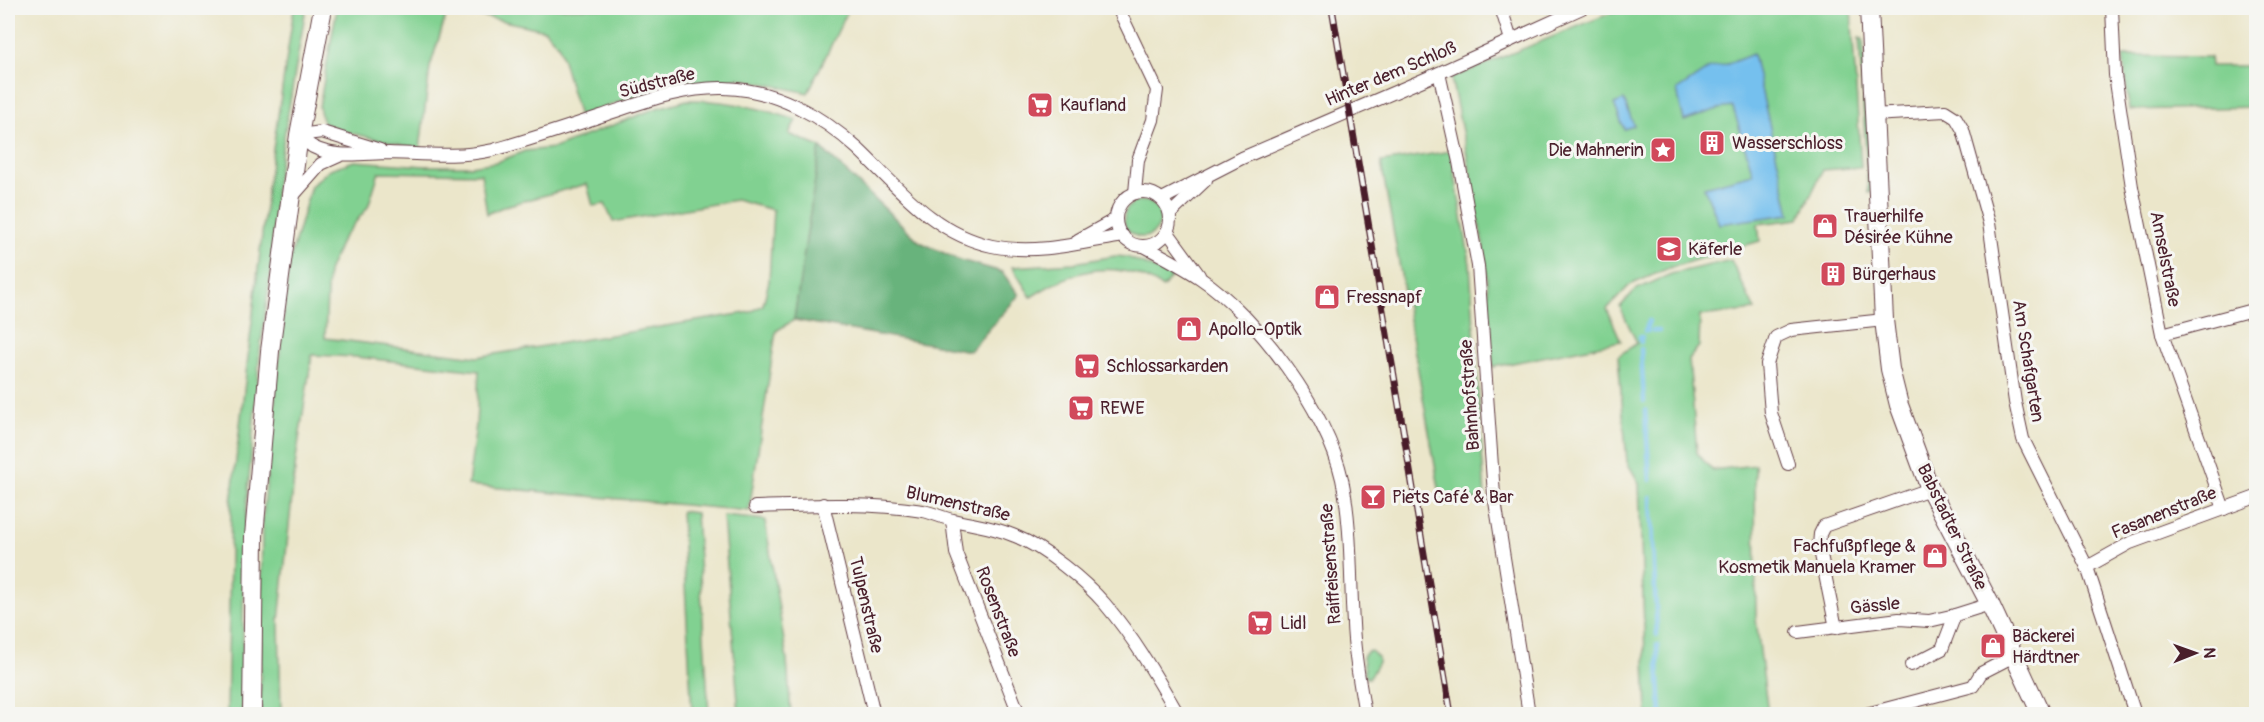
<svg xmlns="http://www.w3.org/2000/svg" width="2264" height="722" font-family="Pangolin,sans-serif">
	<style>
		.green { fill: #81d191; stroke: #66785e; stroke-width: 1.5; fill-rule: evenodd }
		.forest { fill: #68b37b; stroke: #596953; stroke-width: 1.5 }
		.water { fill: #74c0ee; stroke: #5f708c; stroke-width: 1.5 }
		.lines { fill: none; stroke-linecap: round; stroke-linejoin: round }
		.stream { stroke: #74c0ee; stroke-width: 4.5 }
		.street-casing { stroke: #623d43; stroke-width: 14 }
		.secondary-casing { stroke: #623d43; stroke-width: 20 }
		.street { stroke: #fff; stroke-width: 12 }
		.secondary { stroke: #fff; stroke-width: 18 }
		.rail-casing { stroke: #4a1f2b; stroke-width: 7 }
		.rail { stroke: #f6f6f2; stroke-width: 4.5; stroke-dasharray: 14; stroke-linecap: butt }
		.labels { text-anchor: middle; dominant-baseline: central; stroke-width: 6; stroke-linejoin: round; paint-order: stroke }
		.street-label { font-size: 18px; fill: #4a1f2b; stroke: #f6f6f2 }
		.poi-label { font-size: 18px; fill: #4a1f2b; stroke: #f6f6f2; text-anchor: start }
	</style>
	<rect width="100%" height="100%" fill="#f6f6f2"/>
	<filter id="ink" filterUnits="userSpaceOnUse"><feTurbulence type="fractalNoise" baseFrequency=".0167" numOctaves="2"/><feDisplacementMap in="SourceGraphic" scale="12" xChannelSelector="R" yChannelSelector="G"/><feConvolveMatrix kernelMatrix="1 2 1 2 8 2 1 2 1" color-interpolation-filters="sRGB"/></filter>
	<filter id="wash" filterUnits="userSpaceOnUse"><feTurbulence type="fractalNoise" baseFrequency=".008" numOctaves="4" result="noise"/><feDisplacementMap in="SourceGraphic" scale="24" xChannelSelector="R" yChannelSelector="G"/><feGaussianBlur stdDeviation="1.35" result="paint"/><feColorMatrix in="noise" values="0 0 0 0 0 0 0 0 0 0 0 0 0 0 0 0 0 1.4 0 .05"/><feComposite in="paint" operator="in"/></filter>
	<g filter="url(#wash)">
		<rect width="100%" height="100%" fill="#ebe6ca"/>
		<!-- green -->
		<g class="green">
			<polygon points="294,8 306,8 276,184 271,271 260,351 244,537 242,714 227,714 231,503 268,183"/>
			<polygon points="337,8 849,8 808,93 738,78 627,99 579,117 559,46 545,30 448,9 430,67 420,149 346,132 323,123 319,107"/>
			<polygon points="1623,8 1851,8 1861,167 1823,170 1799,219 1758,224 1760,241 1669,268 1630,285 1607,309 1621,341 1493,367 1486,262 1470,170 1451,78"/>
			<polygon points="1859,38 1863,39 1872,192 1868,193"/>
			<polygon points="2123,56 2210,57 2211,66 2256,66 2256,107 2129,110"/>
			<path d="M687,100C725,100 759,107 796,120L789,134L820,147L794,320L776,331L749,511L468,485L476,425L479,371L356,357L312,355L296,459L279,621L281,714H260L262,525L289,263L311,186L330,169L354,161L425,166H470L497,162L525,151L554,148L657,108ZM379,172L481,174L487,214L505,206L587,184L593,206L605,204L613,222L736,200L773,210L769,281L763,305L751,312L477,357L325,338L328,272L342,239L368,207Z"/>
			<polygon points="1451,151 1470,264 1485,498 1442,505 1381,162"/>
			<circle cx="1142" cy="219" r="18"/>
			<path d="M1115,256L1127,257L1172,276L1163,288C1116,257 1076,268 1031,297L1012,267L1074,263Z"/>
			<polygon points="1731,260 1755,310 1700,316 1699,346 1689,359 1697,453 1712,470 1755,465 1756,619 1768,714 1647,714 1639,483 1627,462 1618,356 1637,343 1620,307 1635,290 1671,274"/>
			<polygon points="681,511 696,513 709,714 692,714"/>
			<polygon points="723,516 765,520 787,660 791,714 739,714"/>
			<polygon points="1371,651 1378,657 1378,662 1369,678 1366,678 1363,657 1367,652"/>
		</g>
		<!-- forest -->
		<polygon class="forest" points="820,147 920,242 957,259 1002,272 1019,295 970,351 794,320"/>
		<!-- water -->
		<g class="water">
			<polygon points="1753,54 1790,214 1719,224 1704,187 1753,174 1733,107 1718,109 1684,121 1677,90 1710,68 1725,65"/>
			<polygon points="1624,100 1634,126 1624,129 1614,104"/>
		</g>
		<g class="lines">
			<!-- stream -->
			<g class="stream">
				<polyline points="1648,331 1645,331 1649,321"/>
				<polyline points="1653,331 1659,331"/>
				<polyline points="1641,342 1640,337 1642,337"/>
				<polyline points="1641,349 1644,401"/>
				<polyline points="1645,410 1650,480"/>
				<polyline points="1651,497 1657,635"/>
				<polyline points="1657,645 1661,714"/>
			</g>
		</g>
	</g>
	<g filter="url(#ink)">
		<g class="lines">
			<!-- street casing -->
			<g class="street-casing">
				<g id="street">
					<polyline points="1118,8 1157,90 1153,120 1138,160 1135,193"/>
					<polyline points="1501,8 1511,40"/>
					<polyline points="2112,8 2115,75 2132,187 2162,334 2224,509"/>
					<polyline points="1439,73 1459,162 1478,266 1494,495 1529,714"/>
					<polyline points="1872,115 1945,111 1956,118 1963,130 1989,223 2015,402 2023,439 2087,567 2135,714"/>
					<path d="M299,135C303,138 308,144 313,147C336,159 364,153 389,153C424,154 458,158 493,150C529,140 565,128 601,116C641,103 681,87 724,88C775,89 822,116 858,149C898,187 934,234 992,246C1035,255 1081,243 1123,236"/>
					<polyline points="299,135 322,132 380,150"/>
					<circle cx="1143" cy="219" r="27"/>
					<polyline points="291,198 321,164 341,155"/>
					<polyline points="1162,199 1242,158 1439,73 1582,8"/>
					<polyline points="1170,214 1206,180"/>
					<polyline points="1167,231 1199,275"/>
					<polyline points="1078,240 1116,219"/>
					<path d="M1144,246C1163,256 1182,266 1200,278C1257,316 1327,411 1342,479C1352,527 1350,576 1353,624C1354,654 1360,685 1365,714"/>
					<polyline points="2162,334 2256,309"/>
					<polyline points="1788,464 1771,413 1767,364 1776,337 1791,330 1884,320"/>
					<polyline points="823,504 874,714"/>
					<path d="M755,507C811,505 867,502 923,511C933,513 943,518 953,520C974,525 995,527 1015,536C1045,548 1084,580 1105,604C1134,638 1156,676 1178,714"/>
					<polyline points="952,520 956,553 1019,714"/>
					<polyline points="2087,567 2130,543 2256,497"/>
					<polyline points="1836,628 1819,545 1820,534 1824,526 1930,489"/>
					<polyline points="1798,632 1899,619 1929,621 1955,615"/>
					<polyline points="1911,665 1942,649 1955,615 1990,604"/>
					<polyline points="1866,714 1973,686 1981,673 2014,656"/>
				</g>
			</g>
			<!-- secondary casing -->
			<g class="secondary-casing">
				<g id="secondary">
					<polyline points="1869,8 1884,320 1890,369 1899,405 1930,489 1990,604 2041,714"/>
					<polyline points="252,714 254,536 270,351 299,135 323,8"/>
				</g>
			</g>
			<!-- street -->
			<use href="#street" class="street"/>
			<!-- secondary -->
			<use href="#secondary" class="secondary"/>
			<!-- rail casing -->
			<g class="rail-casing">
				<polyline id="rail" points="1332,8 1451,714"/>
			</g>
			<!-- rail -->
			<use href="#rail" class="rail"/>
		</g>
	</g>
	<!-- icons -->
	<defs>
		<g id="supermarket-square" transform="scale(1.35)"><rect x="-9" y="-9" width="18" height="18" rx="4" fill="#d1495b" stroke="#f6f6f2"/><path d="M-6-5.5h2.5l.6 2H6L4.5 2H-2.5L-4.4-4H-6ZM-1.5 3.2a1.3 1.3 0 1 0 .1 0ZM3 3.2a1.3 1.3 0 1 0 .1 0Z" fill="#fff"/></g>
		<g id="building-square" transform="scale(1.35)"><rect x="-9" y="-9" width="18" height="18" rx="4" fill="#d1495b" stroke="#f6f6f2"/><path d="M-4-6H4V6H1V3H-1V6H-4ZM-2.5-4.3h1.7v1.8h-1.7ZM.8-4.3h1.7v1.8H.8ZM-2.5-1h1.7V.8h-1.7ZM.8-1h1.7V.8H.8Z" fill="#fff"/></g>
		<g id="sight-square" transform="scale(1.35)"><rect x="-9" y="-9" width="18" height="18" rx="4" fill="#d1495b" stroke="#f6f6f2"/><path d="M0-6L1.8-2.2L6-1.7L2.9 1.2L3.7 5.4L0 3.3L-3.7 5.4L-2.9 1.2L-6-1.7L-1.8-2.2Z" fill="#fff"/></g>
		<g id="shop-square" transform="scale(1.35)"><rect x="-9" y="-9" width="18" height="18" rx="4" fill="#d1495b" stroke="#f6f6f2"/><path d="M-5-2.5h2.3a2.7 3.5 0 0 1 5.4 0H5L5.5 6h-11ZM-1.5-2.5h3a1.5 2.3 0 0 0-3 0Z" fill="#fff"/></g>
		<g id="school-square" transform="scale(1.35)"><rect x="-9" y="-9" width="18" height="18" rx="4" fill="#d1495b" stroke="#f6f6f2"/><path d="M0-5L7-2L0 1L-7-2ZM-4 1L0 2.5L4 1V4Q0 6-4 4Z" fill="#fff"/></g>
		<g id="bar-square" transform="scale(1.35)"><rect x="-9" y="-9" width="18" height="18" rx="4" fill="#d1495b" stroke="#f6f6f2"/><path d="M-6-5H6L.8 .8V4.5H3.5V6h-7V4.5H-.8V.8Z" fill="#fff"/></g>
	</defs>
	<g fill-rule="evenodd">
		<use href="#supermarket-square" x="1040" y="105"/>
		<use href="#building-square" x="1712" y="143"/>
		<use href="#sight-square" x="1663" y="150"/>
		<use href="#shop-square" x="1825" y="226"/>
		<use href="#school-square" x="1669" y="249"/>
		<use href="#building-square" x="1833" y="274"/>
		<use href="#shop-square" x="1327" y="297"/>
		<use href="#shop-square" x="1189" y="329"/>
		<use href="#supermarket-square" x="1087" y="366"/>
		<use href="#supermarket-square" x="1081" y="408"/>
		<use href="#bar-square" x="1373" y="497"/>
		<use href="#shop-square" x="1935" y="556"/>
		<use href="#supermarket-square" x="1260" y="623"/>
		<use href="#shop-square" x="1993" y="646"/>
	</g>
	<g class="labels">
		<!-- street labels -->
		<g class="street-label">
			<text transform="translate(1391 74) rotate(-23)">Hinter dem Schloß</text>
			<text transform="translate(657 83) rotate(-14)">Südstraße</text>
			<text transform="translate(2165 259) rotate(79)">Amselstraße</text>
			<text transform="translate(2028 361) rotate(81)">Am Schafgarten</text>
			<text transform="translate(1470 395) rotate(-94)">Bahnhofstraße</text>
			<text transform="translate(958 504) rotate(13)">Blumenstraße</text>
			<text transform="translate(2164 513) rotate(-22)">Fasanenstraße</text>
			<text transform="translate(1952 527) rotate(64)">Babstadter Straße</text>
			<text transform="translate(1331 564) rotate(-94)">Raiffeisenstraße</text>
			<text transform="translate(866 605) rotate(77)">Tulpenstraße</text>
			<text transform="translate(1875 606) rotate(-6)">Gässle</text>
			<text transform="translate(998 612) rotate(69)">Rosenstraße</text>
		</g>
		<!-- poi labels -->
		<g class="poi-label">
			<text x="1060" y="105">Kaufland</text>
			<text x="1732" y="143">Wasserschloss</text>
			<text x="1644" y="150" text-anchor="end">Die Mahnerin</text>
			<text x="1844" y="216">Trauerhilfe<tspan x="1844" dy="21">Désirée Kühne</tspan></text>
			<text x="1688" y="249">Käferle</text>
			<text x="1852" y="274">Bürgerhaus</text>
			<text x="1346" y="297">Fressnapf</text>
			<text x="1208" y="329">Apollo-Optik</text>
			<text x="1106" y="366">Schlossarkarden</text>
			<text x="1100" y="408">REWE</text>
			<text x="1392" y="497">Piets Café &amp; Bar</text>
			<text x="1916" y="546" text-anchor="end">Fachfußpflege &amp;<tspan x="1916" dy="21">Kosmetik Manuela Kramer</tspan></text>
			<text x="1280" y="623">Lidl</text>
			<text x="2012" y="636">Bäckerei<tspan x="2012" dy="21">Härdtner</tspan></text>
		</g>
	</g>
	<!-- margin -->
	<rect width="2264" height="722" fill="none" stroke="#f6f6f2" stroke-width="30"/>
	<!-- north arrow -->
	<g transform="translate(2195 653) rotate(89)" stroke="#f6f6f2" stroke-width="4.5" paint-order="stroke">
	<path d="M0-4.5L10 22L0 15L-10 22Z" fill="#4a1f2b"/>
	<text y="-9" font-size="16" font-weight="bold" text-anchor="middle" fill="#4a1f2b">N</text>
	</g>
</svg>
